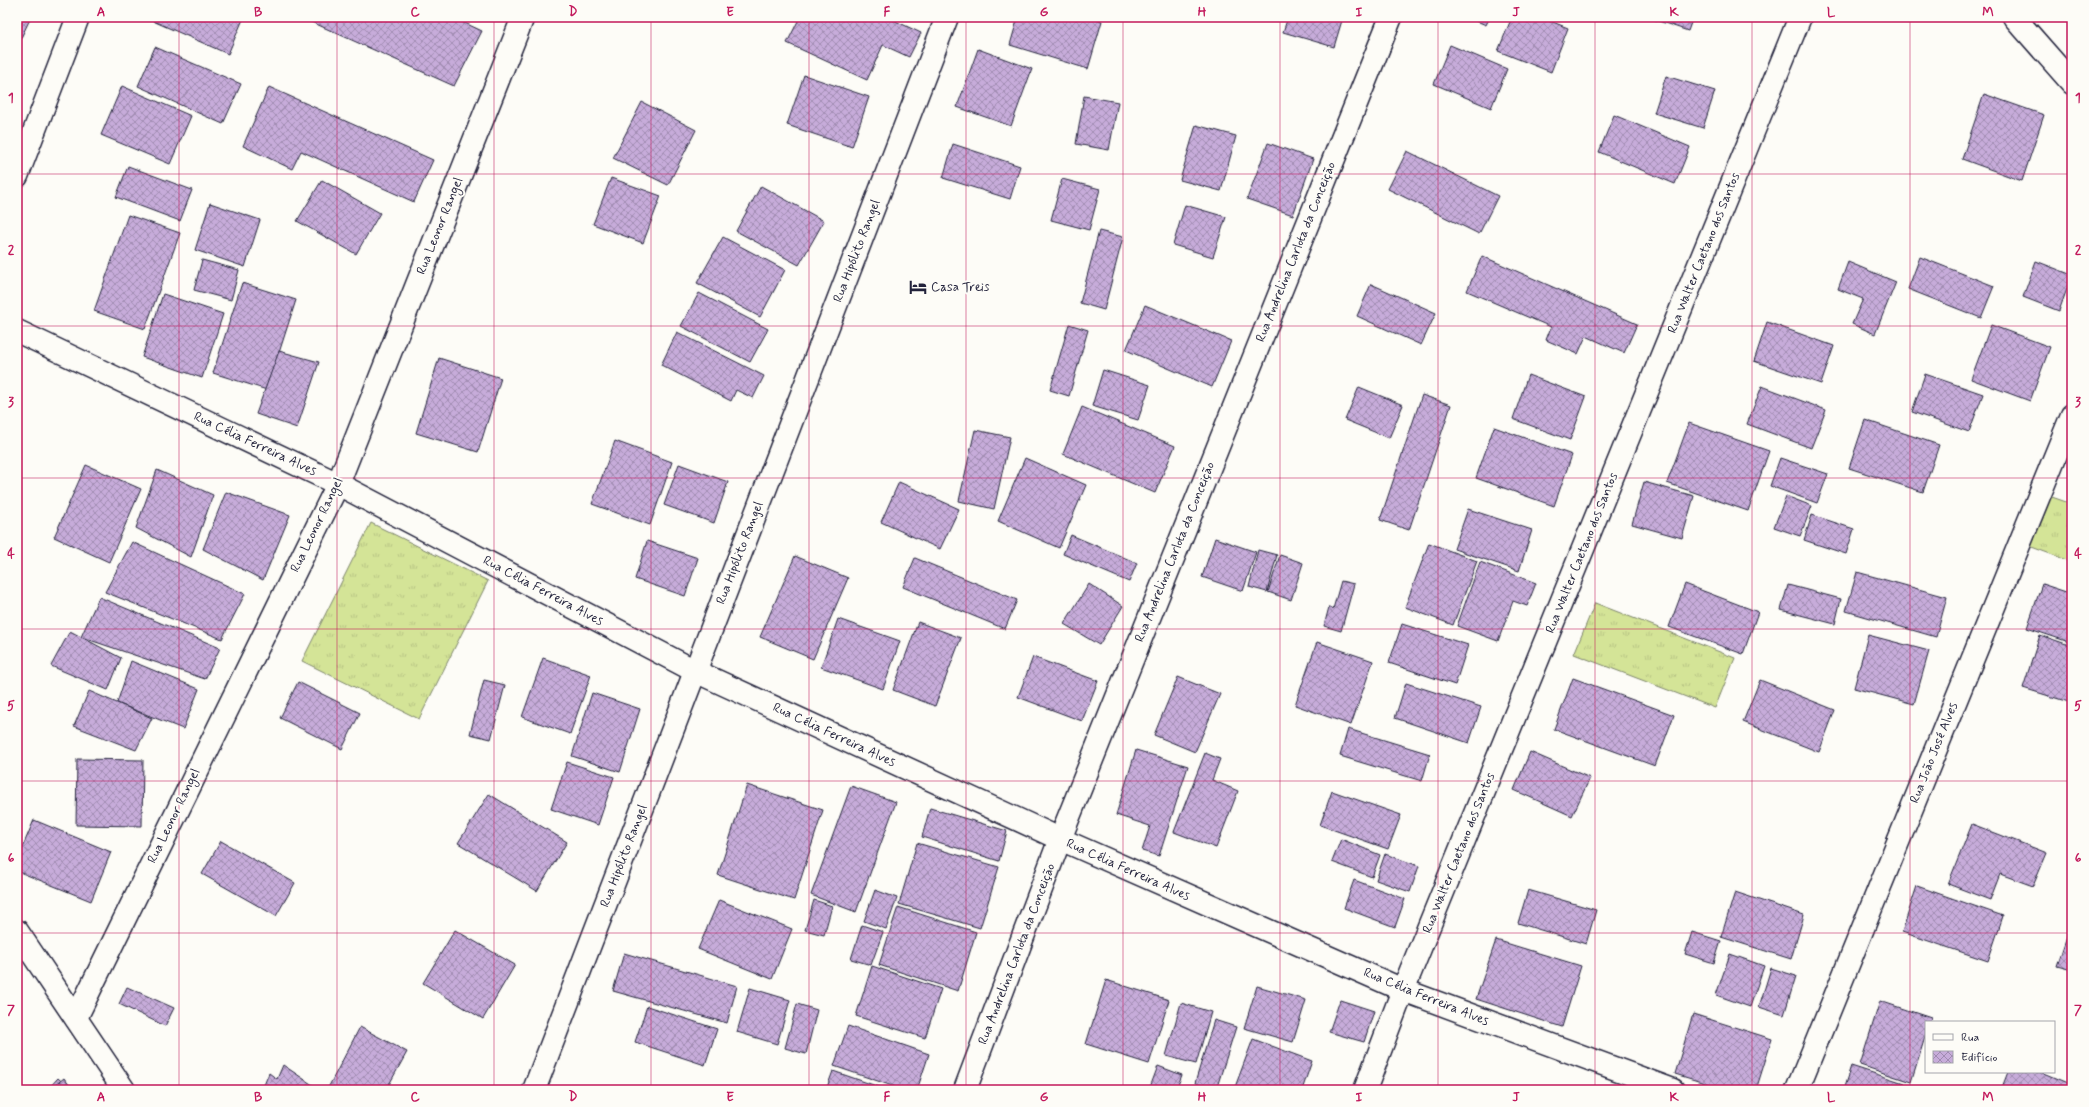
<svg xmlns="http://www.w3.org/2000/svg" width="2089" height="1107" font-family="Mynerve,sans-serif">
	<style>
		.grass { fill: url(#grass-tufts); stroke: #7b8369 }
		.building { fill: url(#building-cross-hatch); stroke: #22223b }
		.lines { fill: none; stroke-linecap: round; stroke-linejoin: round }
		.minor-casing { stroke: #22223b; stroke-width: 25 }
		.minor { stroke: #fdfcf7; stroke-width: 22 }
		.grid { fill: none; stroke: #c2185b; stroke-width: 1; stroke-opacity: 0.55 }
		.labels { text-anchor: middle; dominant-baseline: central; stroke-width: 4; stroke-linejoin: round; paint-order: stroke }
		.street-label { font-size: 13px; fill: #22223b; stroke: #fdfcf7 }
		.poi-label { font-size: 13px; fill: #22223b; stroke: #fdfcf7; text-anchor: start }
		.neatline { fill: none; stroke: #c2185b; stroke-width: 1.5 }
		.grid-label { font-size: 13px; text-anchor: middle; font-weight: bold; fill: #c2185b }
	</style>
	<defs>
		<pattern id="grass-tufts" width="24" height="20" patternUnits="userSpaceOnUse"><rect width="24" height="20" fill="#d4e497"/><path d="M3 7l-1-3M5 7V3M7 7l1-3M15 17l-1-3M17 17v-4M19 17l1-3" fill="none" stroke="#b6c383"/></pattern>
		<pattern id="building-cross-hatch" width="8" height="8" patternUnits="userSpaceOnUse"><rect width="8" height="8" fill="#c7acda"/><path d="M0 0l8 8M0 8l8-8" fill="none" stroke="#a18cb2"/></pattern>
	</defs>
	<rect width="100%" height="100%" fill="#fdfcf7"/>
	<filter id="ink" filterUnits="userSpaceOnUse"><feTurbulence type="fractalNoise" baseFrequency=".025" numOctaves="2"/><feDisplacementMap in="SourceGraphic" scale="8" xChannelSelector="R" yChannelSelector="G"/><feConvolveMatrix kernelMatrix="1 2 1 2 8 2 1 2 1" color-interpolation-filters="sRGB"/></filter>
	<g filter="url(#ink)">
		<!-- grass -->
		<g class="grass">
			<polygon points="2049,496 2072,504 2072,562 2029,546"/>
			<polygon points="371,523 488,581 419,719 302,661"/>
			<polygon points="1595,603 1735,658 1715,708 1574,654"/>
		</g>
		<!-- building -->
		<g class="building">
			<polygon points="17,17 31,17 19,42 17,41"/>
			<polygon points="155,17 244,17 228,54 153,21"/>
			<polygon points="305,17 452,17 482,31 454,86 305,19"/>
			<polygon points="800,17 887,17 921,33 909,57 883,45 867,80 787,43"/>
			<polygon points="1018,17 1090,17 1102,21 1088,69 1010,45"/>
			<polygon points="1288,17 1343,17 1334,47 1283,32"/>
			<polygon points="1467,17 1490,17 1486,25"/>
			<polygon points="1512,17 1540,17 1568,28 1551,72 1498,51"/>
			<polygon points="1647,17 1693,17 1688,31"/>
			<polygon points="1450,45 1507,69 1491,108 1434,84"/>
			<polygon points="155,47 241,84 223,124 138,86"/>
			<polygon points="978,49 1032,69 1011,126 957,107"/>
			<polygon points="804,75 869,97 852,147 787,125"/>
			<polygon points="1666,76 1715,91 1703,128 1654,113"/>
			<polygon points="122,86 191,116 170,164 101,135"/>
			<polygon points="269,87 433,160 414,202 301,151 292,169 243,146"/>
			<polygon points="1984,94 2044,115 2022,181 1962,159"/>
			<polygon points="1084,96 1118,102 1109,150 1076,144"/>
			<polygon points="642,102 696,130 668,185 613,158"/>
			<polygon points="1614,115 1690,147 1675,184 1599,152"/>
			<polygon points="1196,125 1236,136 1221,191 1180,180"/>
			<polygon points="1268,143 1313,159 1293,215 1247,199"/>
			<polygon points="953,144 1020,166 1010,199 943,178"/>
			<polygon points="1407,151 1498,196 1479,234 1388,189"/>
			<polygon points="128,166 192,190 180,221 116,197"/>
			<polygon points="611,178 661,196 643,243 593,224"/>
			<polygon points="1062,179 1100,189 1089,230 1051,220"/>
			<polygon points="322,180 380,213 356,254 297,221"/>
			<polygon points="761,186 824,221 799,265 736,231"/>
			<polygon points="210,203 260,220 245,267 195,250"/>
			<polygon points="1185,205 1226,217 1213,257 1173,245"/>
			<polygon points="128,215 180,233 145,329 94,311"/>
			<polygon points="1099,231 1123,237 1104,310 1080,303"/>
			<polygon points="723,237 785,270 760,317 697,283"/>
			<polygon points="1482,256 1637,324 1624,353 1586,336 1578,354 1546,340 1551,327 1467,291"/>
			<polygon points="1920,257 1994,286 1981,318 1908,289"/>
			<polygon points="202,260 239,270 231,300 194,290"/>
			<polygon points="2036,261 2072,275 2059,311 2023,297"/>
			<polygon points="1848,262 1896,282 1875,334 1852,324 1863,299 1838,289"/>
			<polygon points="242,283 296,300 267,390 213,373"/>
			<polygon points="1371,284 1436,313 1421,345 1357,316"/>
			<polygon points="699,293 768,329 750,362 681,326"/>
			<polygon points="163,294 223,314 202,378 142,357"/>
			<polygon points="1145,305 1231,341 1212,387 1126,350"/>
			<polygon points="1767,322 1834,346 1821,384 1754,361"/>
			<polygon points="1069,324 1088,330 1069,396 1050,390"/>
			<polygon points="1991,325 2050,347 2030,401 1971,379"/>
			<polygon points="677,332 764,376 753,398 736,390 731,401 661,365"/>
			<polygon points="279,351 319,362 297,428 256,414"/>
			<polygon points="439,358 501,378 478,452 416,433"/>
			<polygon points="1103,370 1150,385 1138,420 1092,406"/>
			<polygon points="1925,374 1983,394 1969,432 1912,412"/>
			<polygon points="1528,375 1586,397 1570,440 1513,419"/>
			<polygon points="1762,386 1826,410 1811,448 1747,424"/>
			<polygon points="1359,387 1403,405 1389,438 1345,420"/>
			<polygon points="1422,395 1451,405 1409,530 1380,520"/>
			<polygon points="1082,407 1175,446 1155,493 1063,454"/>
			<polygon points="1865,420 1939,445 1923,492 1849,468"/>
			<polygon points="1689,423 1769,451 1748,511 1667,483"/>
			<polygon points="1494,427 1572,455 1554,506 1476,478"/>
			<polygon points="975,430 1010,437 994,509 959,501"/>
			<polygon points="615,441 672,462 650,525 592,504"/>
			<polygon points="1025,458 1086,485 1059,548 998,521"/>
			<polygon points="1780,458 1828,474 1817,503 1770,486"/>
			<polygon points="679,464 728,482 714,523 664,505"/>
			<polygon points="86,465 141,489 109,562 54,537"/>
			<polygon points="157,470 213,495 191,557 136,528"/>
			<polygon points="899,482 959,509 940,549 881,522"/>
			<polygon points="1644,482 1694,496 1682,538 1632,524"/>
			<polygon points="226,492 290,515 263,580 203,549"/>
			<polygon points="1786,496 1812,506 1800,536 1774,527"/>
			<polygon points="1468,509 1532,530 1519,571 1454,549"/>
			<polygon points="1812,515 1854,529 1846,554 1804,540"/>
			<polygon points="1071,535 1137,563 1129,582 1063,554"/>
			<polygon points="1215,538 1256,552 1243,591 1202,577"/>
			<polygon points="647,541 698,558 685,596 635,579"/>
			<polygon points="132,542 245,594 222,639 105,592"/>
			<polygon points="1429,543 1477,561 1453,625 1405,607"/>
			<polygon points="1258,550 1277,555 1267,592 1249,587"/>
			<polygon points="1280,555 1303,563 1291,600 1268,592"/>
			<polygon points="795,556 848,578 813,659 760,637"/>
			<polygon points="915,558 1017,600 1005,629 903,587"/>
			<polygon points="1480,562 1536,583 1527,606 1513,601 1498,641 1457,626"/>
			<polygon points="1857,572 1947,597 1936,637 1846,611"/>
			<polygon points="1341,581 1354,584 1341,631 1324,626 1329,607 1333,609"/>
			<polygon points="1089,584 1123,606 1099,645 1064,624"/>
			<polygon points="1685,584 1758,612 1743,654 1669,627"/>
			<polygon points="2042,584 2072,594 2072,643 2027,628"/>
			<polygon points="1788,585 1841,599 1835,624 1781,610"/>
			<polygon points="99,597 220,648 205,679 81,637"/>
			<polygon points="838,619 900,641 883,689 821,667"/>
			<polygon points="918,622 961,638 935,706 893,690"/>
			<polygon points="1402,624 1468,645 1455,685 1389,663"/>
			<polygon points="70,631 121,658 108,690 51,666"/>
			<polygon points="1868,635 1929,651 1914,704 1854,688"/>
			<polygon points="2040,635 2072,646 2072,703 2023,688"/>
			<polygon points="1317,642 1373,661 1351,725 1295,705"/>
			<polygon points="1033,657 1098,681 1082,721 1018,697"/>
			<polygon points="543,658 591,675 570,734 522,717"/>
			<polygon points="131,661 199,689 183,729 117,703"/>
			<polygon points="1178,677 1220,694 1195,752 1154,735"/>
			<polygon points="1573,678 1674,715 1655,766 1554,729"/>
			<polygon points="484,680 505,685 491,739 470,734"/>
			<polygon points="1760,680 1835,710 1819,752 1743,722"/>
			<polygon points="298,682 360,713 342,749 280,718"/>
			<polygon points="1406,683 1481,707 1469,743 1395,718"/>
			<polygon points="89,691 152,718 136,750 74,726"/>
			<polygon points="592,693 640,709 620,772 572,756"/>
			<polygon points="1348,729 1430,754 1422,781 1340,756"/>
			<polygon points="1136,750 1188,766 1159,856 1142,851 1150,826 1116,815"/>
			<polygon points="1530,752 1590,778 1572,816 1514,790"/>
			<polygon points="1205,753 1220,759 1212,780 1238,791 1216,848 1174,832"/>
			<polygon points="77,759 143,760 142,826 76,825"/>
			<polygon points="567,762 614,777 598,825 551,809"/>
			<polygon points="747,785 823,810 794,900 718,875"/>
			<polygon points="851,786 896,802 856,912 811,895"/>
			<polygon points="1332,791 1401,815 1388,849 1320,825"/>
			<polygon points="489,794 567,842 537,891 458,843"/>
			<polygon points="930,808 1007,831 999,861 922,837"/>
			<polygon points="34,820 111,852 91,901 17,871 17,860"/>
			<polygon points="1972,824 2047,853 2033,886 2000,874 1990,900 1948,884"/>
			<polygon points="1341,839 1380,855 1372,877 1332,862"/>
			<polygon points="221,841 295,883 276,916 202,874"/>
			<polygon points="917,843 999,867 980,928 899,904"/>
			<polygon points="1385,854 1419,866 1410,892 1376,880"/>
			<polygon points="1354,880 1405,899 1395,927 1344,908"/>
			<polygon points="1917,886 2003,916 1988,961 1902,932"/>
			<polygon points="875,890 897,898 886,929 864,921"/>
			<polygon points="1528,890 1596,910 1586,944 1518,923"/>
			<polygon points="1735,892 1804,915 1791,959 1721,937"/>
			<polygon points="719,900 792,929 772,979 698,949"/>
			<polygon points="814,900 832,906 824,935 805,930"/>
			<polygon points="898,907 976,932 958,991 879,965"/>
			<polygon points="862,925 883,932 871,965 851,959"/>
			<polygon points="455,930 515,965 483,1019 423,983"/>
			<polygon points="1692,932 1721,941 1714,963 1685,954"/>
			<polygon points="2067,936 2072,938 2072,970 2057,966"/>
			<polygon points="1496,940 1581,966 1562,1027 1476,999"/>
			<polygon points="624,953 737,986 727,1023 613,991"/>
			<polygon points="1730,954 1764,966 1750,1007 1716,995"/>
			<polygon points="872,966 941,989 925,1038 856,1016"/>
			<polygon points="1771,968 1796,976 1784,1015 1759,1007"/>
			<polygon points="1106,980 1169,1000 1149,1064 1086,1044"/>
			<polygon points="1257,986 1306,1000 1293,1042 1244,1028"/>
			<polygon points="127,987 174,1008 165,1026 119,1004"/>
			<polygon points="750,988 790,1000 777,1044 737,1032"/>
			<polygon points="1340,1000 1374,1011 1364,1042 1329,1032"/>
			<polygon points="1880,1001 1931,1018 1930,1022 1926,1022 1926,1034 1911,1082 1860,1065"/>
			<polygon points="1181,1003 1211,1012 1196,1064 1166,1056"/>
			<polygon points="797,1004 817,1010 806,1054 785,1048"/>
			<polygon points="647,1006 717,1029 705,1065 635,1042"/>
			<polygon points="1693,1014 1772,1039 1756,1090 1728,1090 1675,1074"/>
			<polygon points="1214,1020 1236,1027 1216,1090 1195,1083"/>
			<polygon points="848,1026 929,1054 917,1090 904,1090 834,1066"/>
			<polygon points="360,1027 407,1052 386,1090 331,1090 328,1088"/>
			<polygon points="1253,1039 1312,1061 1302,1090 1244,1090 1235,1087"/>
			<polygon points="283,1065 320,1090 262,1090 269,1073 277,1079"/>
			<polygon points="1158,1066 1182,1075 1176,1090 1149,1090"/>
			<polygon points="1851,1066 1904,1083 1902,1090 1843,1090"/>
			<polygon points="833,1071 888,1090 826,1090"/>
			<polygon points="2008,1072 2041,1072 2072,1085 2072,1090 2001,1090"/>
			<polygon points="58,1078 71,1090 47,1090"/>
			<polygon points="64,1078 73,1090 49,1090"/>
		</g>
		<g class="lines">
			<!-- minor casing -->
			<g class="minor-casing">
				<g id="minor">
					<polyline points="2014,17 2072,83"/>
					<polyline points="17,176 78,17"/>
					<polyline points="17,331 338,484 695,671 1060,839 1403,990 1673,1090"/>
					<polyline points="17,931 124,1090"/>
					<polyline points="76,1018 338,484 523,17"/>
					<polyline points="534,1090 947,17"/>
					<polyline points="965,1090 1060,839 1391,17"/>
					<polyline points="1365,1090 1403,990 1800,17"/>
					<polyline points="1797,1090 2072,415"/>
				</g>
			</g>
			<!-- minor -->
			<use href="#minor" class="minor"/>
		</g>
	</g>
	<!-- grid -->
	<path class="grid" d="M179,17V1090M337,17V1090M494,17V1090M651,17V1090M809,17V1090M966,17V1090M1123,17V1090M1280,17V1090M1438,17V1090M1595,17V1090M1752,17V1090M1910,17V1090M17,174H2072M17,326H2072M17,478H2072M17,629H2072M17,781H2072M17,933H2072"/>
	<!-- icons -->
	<defs>
		<g id="hotel-bare" transform="scale(1.38)"><path d="M-6-4.5h1.5V1H6V5H4.5V3h-9V5H-6ZM-4 0a1.8 1.8 0 1 1 3.6 0ZM.5 0V-2.5h3Q6-2.5 6 0Z" fill="#22223b" stroke="#fdfcf7" stroke-width="2.5" paint-order="stroke"/></g>
	</defs>
	<g fill-rule="evenodd">
		<use href="#hotel-bare" x="918" y="287"/>
	</g>
	<g class="labels">
		<!-- street labels -->
		<g class="street-label">
			<text transform="translate(440 226) rotate(-68)">Rua Leonor Rangel</text>
			<text transform="translate(857 251) rotate(-69)">Rua Hipólito Rangel</text>
			<text transform="translate(1296 252) rotate(-68)">Rua Andrelina Carlota da Conceição</text>
			<text transform="translate(1704 253) rotate(-68)">Rua Walter Caetano dos Santos</text>
			<text transform="translate(255 444) rotate(25)">Rua Célia Ferreira Alves</text>
			<text transform="translate(317 525) rotate(-64)">Rua Leonor Rangel</text>
			<text transform="translate(1175 552) rotate(-68)">Rua Andrelina Carlota da Conceição</text>
			<text transform="translate(740 553) rotate(-69)">Rua Hipólito Rangel</text>
			<text transform="translate(1582 553) rotate(-68)">Rua Walter Caetano dos Santos</text>
			<text transform="translate(543 591) rotate(28)">Rua Célia Ferreira Alves</text>
			<text transform="translate(834 735) rotate(25)">Rua Célia Ferreira Alves</text>
			<text transform="translate(1934 753) rotate(-68)">Rua João José Alves</text>
			<text transform="translate(174 816) rotate(-64)">Rua Leonor Rangel</text>
			<text transform="translate(1459 853) rotate(-68)">Rua Walter Caetano dos Santos</text>
			<text transform="translate(624 856) rotate(-69)">Rua Hipólito Rangel</text>
			<text transform="translate(1128 870) rotate(24)">Rua Célia Ferreira Alves</text>
			<text transform="translate(1017 954) rotate(-69)">Rua Andrelina Carlota da Conceição</text>
			<text transform="translate(1426 997) rotate(22)">Rua Célia Ferreira Alves</text>
		</g>
		<!-- poi labels -->
		<g class="poi-label">
			<text x="931" y="287">Casa Treis</text>
		</g>
	</g>
	<!-- margin -->
	<rect width="2089" height="1107" fill="none" stroke="#fdfcf7" stroke-width="44"/>
	<!-- legend -->
	<rect x="1925" y="1021" width="130" height="52" fill="#fdfcf7" stroke="#a5a5ac"/>
	<rect x="1933" y="1034" width="20" height="6" fill="#fdfcf7" stroke="#a5a5ac"/>
	<text x="1961" y="1041" font-size="12" fill="#22223b">Rua</text>
	<rect x="1933" y="1051" width="20" height="12" fill="url(#building-cross-hatch)" stroke="#a5a5ac"/>
	<text x="1961" y="1061" font-size="12" fill="#22223b">Edifício</text>
	<rect x="22" y="22" width="2045" height="1063" class="neatline"/>
	<g class="grid-label">
		<text x="101" y="16">A</text>
		<text x="258" y="16">B</text>
		<text x="415" y="16">C</text>
		<text x="573" y="16">D</text>
		<text x="730" y="16">E</text>
		<text x="887" y="16">F</text>
		<text x="1044" y="16">G</text>
		<text x="1202" y="16">H</text>
		<text x="1359" y="16">I</text>
		<text x="1516" y="16">J</text>
		<text x="1674" y="16">K</text>
		<text x="1831" y="16">L</text>
		<text x="1988" y="16">M</text>
		<text x="11" y="102">1</text>
		<text x="2078" y="102">1</text>
		<text x="11" y="254">2</text>
		<text x="2078" y="254">2</text>
		<text x="11" y="406">3</text>
		<text x="2078" y="406">3</text>
		<text x="11" y="558">4</text>
		<text x="2078" y="558">4</text>
		<text x="11" y="710">5</text>
		<text x="2078" y="710">5</text>
		<text x="11" y="862">6</text>
		<text x="2078" y="862">6</text>
		<text x="11" y="1014">7</text>
		<text x="2078" y="1014">7</text>
		<text x="101" y="1101">A</text>
		<text x="258" y="1101">B</text>
		<text x="415" y="1101">C</text>
		<text x="573" y="1101">D</text>
		<text x="730" y="1101">E</text>
		<text x="887" y="1101">F</text>
		<text x="1044" y="1101">G</text>
		<text x="1202" y="1101">H</text>
		<text x="1359" y="1101">I</text>
		<text x="1516" y="1101">J</text>
		<text x="1674" y="1101">K</text>
		<text x="1831" y="1101">L</text>
		<text x="1988" y="1101">M</text>
	</g>
</svg>
